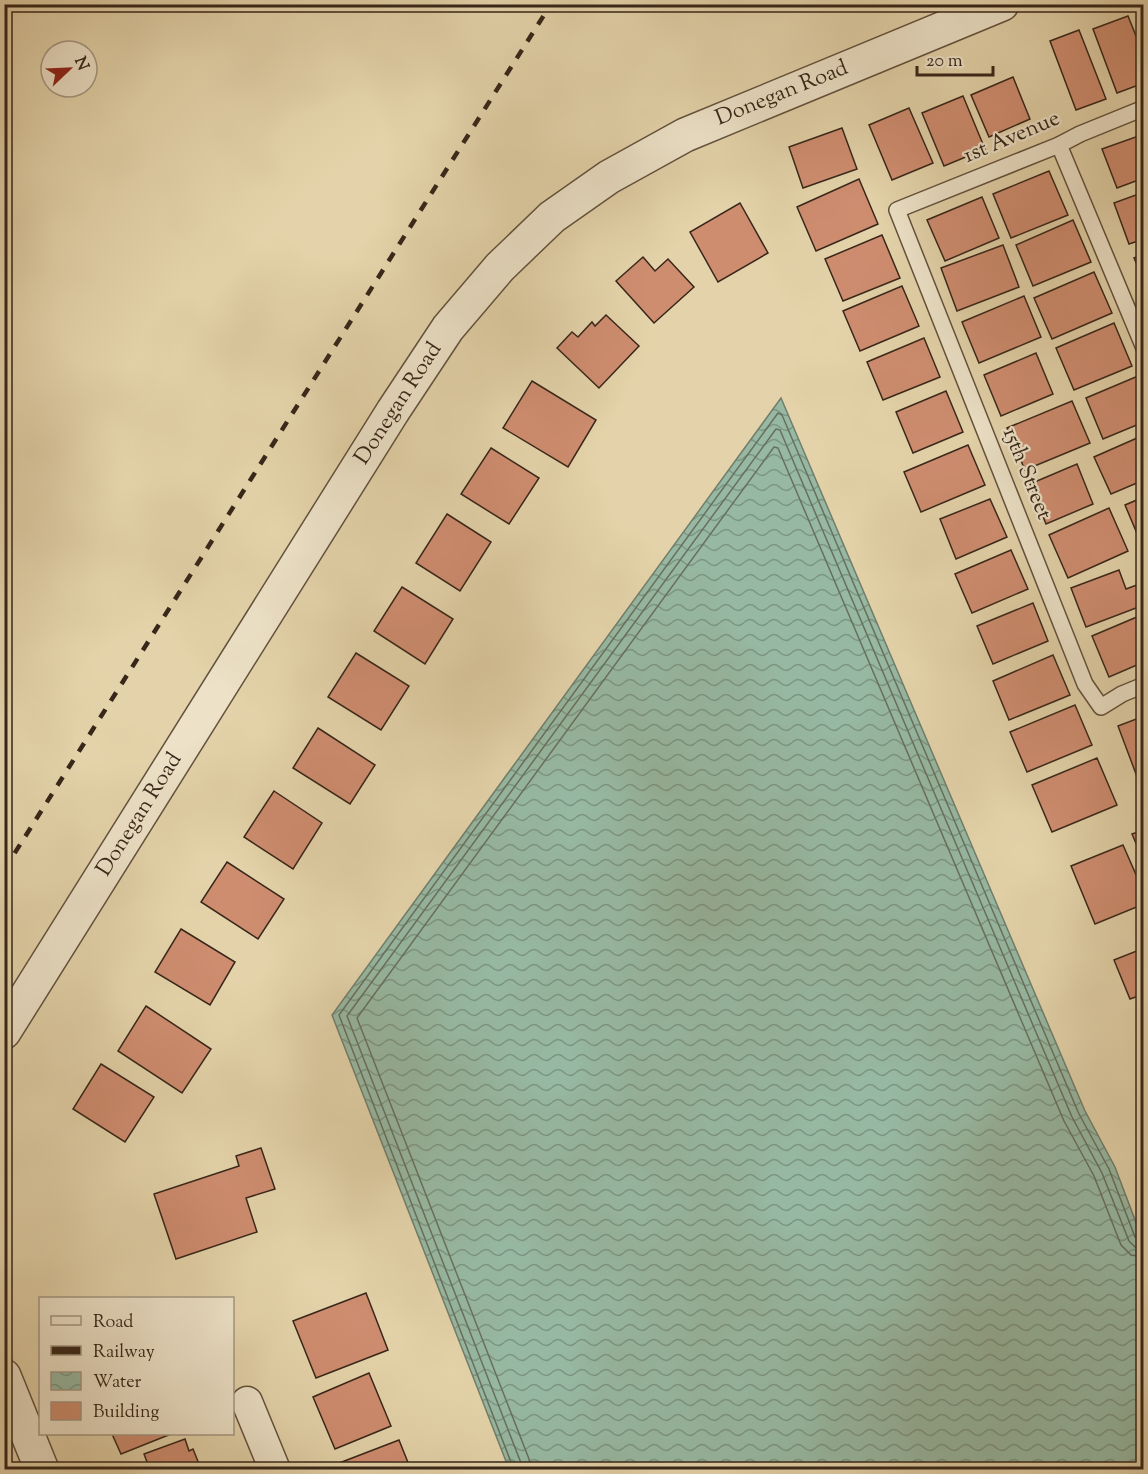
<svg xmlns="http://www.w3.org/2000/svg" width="1148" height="1474" font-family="'Sorts Mill Goudy',serif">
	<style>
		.water { fill: url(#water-waves); stroke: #717e6c; stroke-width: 1.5 }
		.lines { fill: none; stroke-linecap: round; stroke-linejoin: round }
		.shore { stroke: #67705e; stroke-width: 1.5 }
		.building { fill: #cf8d70; stroke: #372619; stroke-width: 1.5 }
		.service-casing { stroke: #62513d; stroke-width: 18 }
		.minor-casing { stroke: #62513d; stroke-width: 33 }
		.tertiary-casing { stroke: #62513d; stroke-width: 36 }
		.service { stroke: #ede2c8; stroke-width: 15 }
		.minor { stroke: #ede2c8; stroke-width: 30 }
		.tertiary { stroke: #ede2c8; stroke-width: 33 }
		.rail { stroke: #372619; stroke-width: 4.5; stroke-dasharray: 10 10; stroke-linecap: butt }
		.labels { text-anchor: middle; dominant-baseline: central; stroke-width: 4.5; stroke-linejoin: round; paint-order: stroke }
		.street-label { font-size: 22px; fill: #372619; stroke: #ede2c8 }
	</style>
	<defs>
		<pattern id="water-waves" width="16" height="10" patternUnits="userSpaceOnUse" patternTransform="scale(1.5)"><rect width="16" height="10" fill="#97b9a3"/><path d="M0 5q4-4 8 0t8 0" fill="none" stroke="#7c9684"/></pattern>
	</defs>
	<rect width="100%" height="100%" fill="#e4d3aa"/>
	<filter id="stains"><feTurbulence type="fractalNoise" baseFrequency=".00333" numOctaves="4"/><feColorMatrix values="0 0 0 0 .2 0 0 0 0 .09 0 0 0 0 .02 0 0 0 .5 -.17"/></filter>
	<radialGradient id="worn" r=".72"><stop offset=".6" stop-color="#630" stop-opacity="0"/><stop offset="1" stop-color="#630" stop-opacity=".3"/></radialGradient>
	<!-- water -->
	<polygon class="water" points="781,398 1085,1111 1115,1167 1143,1241 1143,1469 509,1469 332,1015"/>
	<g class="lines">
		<!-- shore -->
		<g class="shore">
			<polyline points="514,1470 339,1015 778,413 782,415 1079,1114 1109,1169 1135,1237 1144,1241"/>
			<polyline points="522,1470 521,1463 347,1016 776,429 780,430 1072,1117 1102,1173 1129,1241 1135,1247 1144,1248"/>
			<polyline points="531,1470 529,1459 357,1018 774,447 778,448 1064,1121 1094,1176 1121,1245 1131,1255 1144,1257"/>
		</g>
	</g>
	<!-- building -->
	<g class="building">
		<polygon points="1128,16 1144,56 1144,83 1117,93 1093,29"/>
		<polygon points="1079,30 1106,99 1076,110 1050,41"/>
		<polygon points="1013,77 1030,119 989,137 971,95"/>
		<polygon points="963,96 985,149 944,166 922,113"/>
		<polygon points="909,108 933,163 892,180 869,125"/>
		<polygon points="842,128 857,169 803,188 789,147"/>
		<polygon points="1144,134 1144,178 1117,188 1102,149"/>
		<polygon points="1049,171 1068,215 1011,238 993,194"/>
		<polygon points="859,179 878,224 816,251 797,207"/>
		<polygon points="1144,192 1144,239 1129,244 1114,203"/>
		<polygon points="982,197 999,238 945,261 927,220"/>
		<polygon points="740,203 768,253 718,282 690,232"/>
		<polygon points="1073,220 1091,262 1033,286 1016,245"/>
		<polygon points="882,235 900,278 843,301 825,259"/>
		<polygon points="1003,245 1019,287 957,311 941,268"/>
		<polygon points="1144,254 1144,280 1134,258"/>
		<polygon points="643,257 655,271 668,259 694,287 654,323 616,281"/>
		<polygon points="1094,272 1112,313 1052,339 1034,298"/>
		<polygon points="902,286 919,326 860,351 843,311"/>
		<polygon points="1024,296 1041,337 979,363 962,322"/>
		<polygon points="606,315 639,346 599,388 557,348 572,332 578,337 592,322 595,326"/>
		<polygon points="1114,323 1132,366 1074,390 1056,348"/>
		<polygon points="924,338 940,377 883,400 867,362"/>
		<polygon points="1036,353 1053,394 1001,416 984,375"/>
		<polygon points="1138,376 1144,390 1144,422 1103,439 1086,398"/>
		<polygon points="532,381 596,420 568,467 503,428"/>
		<polygon points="946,391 963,432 913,453 896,412"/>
		<polygon points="1072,401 1090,443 1025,470 1007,428"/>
		<polygon points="1144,435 1144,480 1111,494 1094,457"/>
		<polygon points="968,445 985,485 921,512 904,472"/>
		<polygon points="491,448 539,478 509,524 461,494"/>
		<polygon points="1077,464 1093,504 1046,524 1030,484"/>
		<polygon points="1144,497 1144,542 1141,543 1125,505"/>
		<polygon points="990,499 1007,537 956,559 940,519"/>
		<polygon points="1109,508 1128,551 1068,578 1049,535"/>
		<polygon points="447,514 491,542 460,591 416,563"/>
		<polygon points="1011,550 1028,589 972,613 955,574"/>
		<polygon points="1119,570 1126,589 1142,583 1144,605 1086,627 1071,588"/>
		<polygon points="402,587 453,619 425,664 374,631"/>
		<polygon points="1033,603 1048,641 993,664 977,626"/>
		<polygon points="1144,614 1144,662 1109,677 1092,636"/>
		<polygon points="356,653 409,686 381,730 328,697"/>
		<polygon points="1053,655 1070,695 1009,720 993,681"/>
		<polygon points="1075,705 1092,745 1027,772 1010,732"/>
		<polygon points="1144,716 1144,789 1142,790 1118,726"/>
		<polygon points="318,728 375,765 350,804 293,768"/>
		<polygon points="1097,758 1117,805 1052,832 1032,785"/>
		<polygon points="274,791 322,823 293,869 244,837"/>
		<polygon points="1144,830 1144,862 1132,834"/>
		<polygon points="1123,845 1144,893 1144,904 1095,924 1071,866"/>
		<polygon points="227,862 284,899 258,939 201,902"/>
		<polygon points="181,929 235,962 210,1005 155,972"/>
		<polygon points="1144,948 1144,994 1130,999 1114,960"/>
		<polygon points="146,1006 211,1049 182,1093 118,1051"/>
		<polygon points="101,1064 154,1097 125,1142 73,1109"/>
		<polygon points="261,1148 275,1189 246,1198 257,1232 176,1259 154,1194 239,1166 236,1156"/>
		<polygon points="366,1293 388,1350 316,1378 293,1321"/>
		<polygon points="369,1373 391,1426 335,1449 313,1397"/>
		<polygon points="112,1434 171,1434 121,1454"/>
		<polygon points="185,1439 189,1451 193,1449 201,1469 205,1467 206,1470 150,1470 144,1454"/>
		<polygon points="399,1440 411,1470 336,1470 334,1465"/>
	</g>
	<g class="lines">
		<!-- service casing -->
		<g class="service-casing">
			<g id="service">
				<polyline points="1144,108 1080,134 1059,145 897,210 1085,684 1101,707 1122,694 1144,685"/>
				<polyline points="1059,145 1144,348"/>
			</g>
		</g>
		<!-- minor casing -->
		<g class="minor-casing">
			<polyline id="minor" points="247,1402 275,1470"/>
		</g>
		<!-- tertiary casing -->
		<g class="tertiary-casing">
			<g id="tertiary">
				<polyline points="4,1032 393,411 448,328 500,267 552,217 609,177 685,135 1002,4"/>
				<polyline points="4,1376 42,1470"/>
			</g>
		</g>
		<!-- service -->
		<use href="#service" class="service"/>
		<!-- minor -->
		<use href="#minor" class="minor"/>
		<!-- tertiary -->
		<use href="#tertiary" class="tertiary"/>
		<!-- rail -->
		<polyline class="rail" points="4,870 551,4"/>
	</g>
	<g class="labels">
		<!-- street labels -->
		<g class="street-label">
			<text transform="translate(782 94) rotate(-22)">Donegan Road</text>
			<text transform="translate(1012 138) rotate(-23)">1st Avenue</text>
			<text transform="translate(399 404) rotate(-57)">Donegan Road</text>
			<text transform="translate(1026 474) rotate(68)">15th Street</text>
			<text transform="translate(140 815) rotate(-58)">Donegan Road</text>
		</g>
	</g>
	<!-- margin -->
	<rect width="1148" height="1474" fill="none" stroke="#e4d3aa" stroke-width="24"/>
	<rect x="6" y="6" width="1136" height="1462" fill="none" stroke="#372619" stroke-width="3"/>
	<rect x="12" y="12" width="1124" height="1450" fill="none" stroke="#372619" stroke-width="1.5"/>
	<!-- legend -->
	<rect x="39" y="1297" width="195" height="138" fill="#ede2c8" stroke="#a49782" stroke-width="1.5"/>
	<rect x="51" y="1316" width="30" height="9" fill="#ede2c8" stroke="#a49782" stroke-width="1.5"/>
	<text x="93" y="1327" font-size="18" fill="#372619">Road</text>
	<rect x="51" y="1346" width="30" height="9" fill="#372619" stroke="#a49782" stroke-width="1.5"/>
	<text x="93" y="1357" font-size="18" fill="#372619">Railway</text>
	<rect x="51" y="1372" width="30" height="18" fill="url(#water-waves)" stroke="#a49782" stroke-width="1.5"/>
	<text x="93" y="1387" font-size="18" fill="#372619">Water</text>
	<rect x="51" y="1402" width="30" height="18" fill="#cf8d70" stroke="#a49782" stroke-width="1.5"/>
	<text x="93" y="1417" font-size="18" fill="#372619">Building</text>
	<!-- north arrow -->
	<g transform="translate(69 69) rotate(67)"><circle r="28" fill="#ede2c8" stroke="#a49782" stroke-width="1.5"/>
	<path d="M0-4.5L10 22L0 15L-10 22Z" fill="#8f2418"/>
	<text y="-9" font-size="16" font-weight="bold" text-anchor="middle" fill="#372619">N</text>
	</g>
	<!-- scale -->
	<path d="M917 66v9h76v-9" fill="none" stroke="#372619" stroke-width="3"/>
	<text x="926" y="66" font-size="18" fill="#372619" stroke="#ede2c8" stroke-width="4.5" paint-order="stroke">20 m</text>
	<rect width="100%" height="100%" filter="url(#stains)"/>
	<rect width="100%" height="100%" fill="url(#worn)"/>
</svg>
